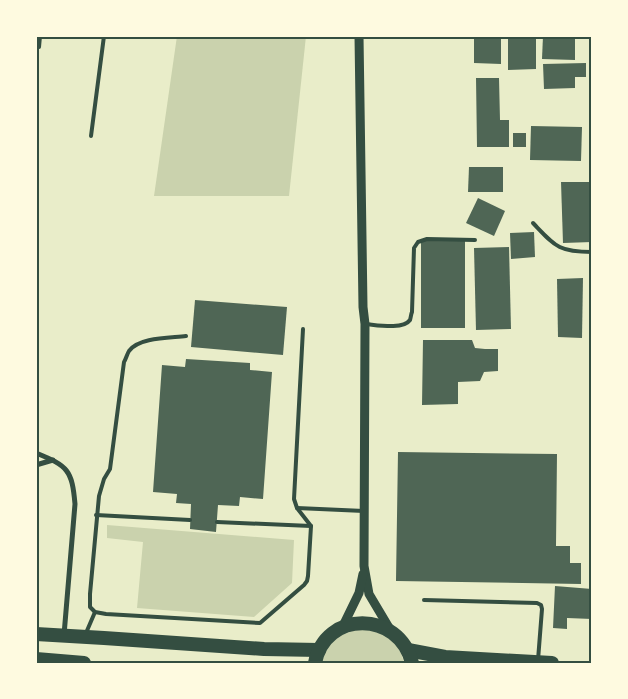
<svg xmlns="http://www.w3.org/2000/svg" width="628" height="699" font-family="'Varela Round',sans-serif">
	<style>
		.green { fill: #cad2ad }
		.building { fill: #4f6655 }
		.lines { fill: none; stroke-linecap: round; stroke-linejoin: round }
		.service { stroke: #344e41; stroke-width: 4 }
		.minor { stroke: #344e41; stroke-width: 5 }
		.tertiary { stroke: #344e41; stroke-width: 9 }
		.trunk { stroke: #344e41; stroke-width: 14 }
		.neatline { fill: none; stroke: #344e41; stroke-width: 2 }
	</style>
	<rect width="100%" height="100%" fill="#e9edc9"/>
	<!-- green -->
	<g class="green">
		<polygon points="177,36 306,36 289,196 154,196"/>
		<polygon points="107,525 294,540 292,583 254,617 137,608 143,542 107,538"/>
		<path d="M361,628C369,630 379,631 386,635C395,640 402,653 404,663H320L325,649L334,638Z"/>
	</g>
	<!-- building -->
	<g class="building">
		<polygon points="474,36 501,36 501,64 474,63"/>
		<polygon points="508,36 536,36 536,69 508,70"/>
		<polygon points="543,36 575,36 575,60 542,59"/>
		<polygon points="586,63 586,77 575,77 575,88 544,89 543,64"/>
		<polygon points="476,78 499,78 500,120 509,120 509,147 477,147"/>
		<polygon points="531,126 582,127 581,161 530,160"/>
		<rect x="513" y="133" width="13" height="14"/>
		<polygon points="469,167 503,167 503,192 468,192"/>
		<polygon points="561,182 590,182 592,242 563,243"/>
		<polygon points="478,198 505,211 494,236 466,223"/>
		<polygon points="534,232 535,257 511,259 510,233"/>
		<rect x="421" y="241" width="44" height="87"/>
		<polygon points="509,247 511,329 476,330 474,248"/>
		<polygon points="583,278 582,338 558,337 557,279"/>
		<polygon points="195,300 287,307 283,355 191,347"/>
		<polygon points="423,340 472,340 475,348 485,349 498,349 498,371 484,372 480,381 458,382 458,404 422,405"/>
		<polygon points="186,359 250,363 250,370 272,372 263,499 240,497 239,506 218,505 216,532 190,529 191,504 176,503 177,494 153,492 162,365 185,367"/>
		<polygon points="398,452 557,454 556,546 570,546 570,563 581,563 581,584 396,581"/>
		<polygon points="555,586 592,589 592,619 567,618 567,629 553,628"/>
	</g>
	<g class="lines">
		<!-- service -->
		<g class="service">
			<polyline points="39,47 40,36"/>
			<polyline points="36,81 36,80"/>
			<polyline points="91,136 104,36"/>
			<path d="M533,223C555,246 558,252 592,252"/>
			<path d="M366,324C377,325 403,330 410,320C411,317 411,314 412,312L414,248L418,242L427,239L475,240"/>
			<path d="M186,336C171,338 139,337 129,351C127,354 126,359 124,362L110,469L104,479L99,496L90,594V607L95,612L106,614L260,623L304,585L307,581L308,576L311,526L297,508L294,499L303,329"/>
			<polyline points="297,508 364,511"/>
			<polyline points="96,515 190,520"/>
			<polyline points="217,522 311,526"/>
			<polyline points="424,600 537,603 541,605 542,609 538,660"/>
			<polyline points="86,633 95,612"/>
		</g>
		<!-- minor -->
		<g class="minor">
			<path d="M36,453C68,466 72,470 75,504L64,635"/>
			<polyline points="36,465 53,460"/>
		</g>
		<!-- tertiary -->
		<g class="tertiary">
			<polyline points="359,36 363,307 365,324 364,566 369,594 391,631"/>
			<polyline points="342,628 359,593 363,574"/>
		</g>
		<!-- trunk -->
		<g class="trunk">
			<polyline points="36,634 104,638 264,649 319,650"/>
			<polyline points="408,650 445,657 552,663"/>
			<polyline points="36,659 84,663"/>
			<path d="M315,663C325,610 399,610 412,663"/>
		</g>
	</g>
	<!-- border -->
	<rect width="628" height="699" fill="none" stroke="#fefae0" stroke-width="75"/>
	<rect x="38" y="38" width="552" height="624" class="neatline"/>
</svg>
